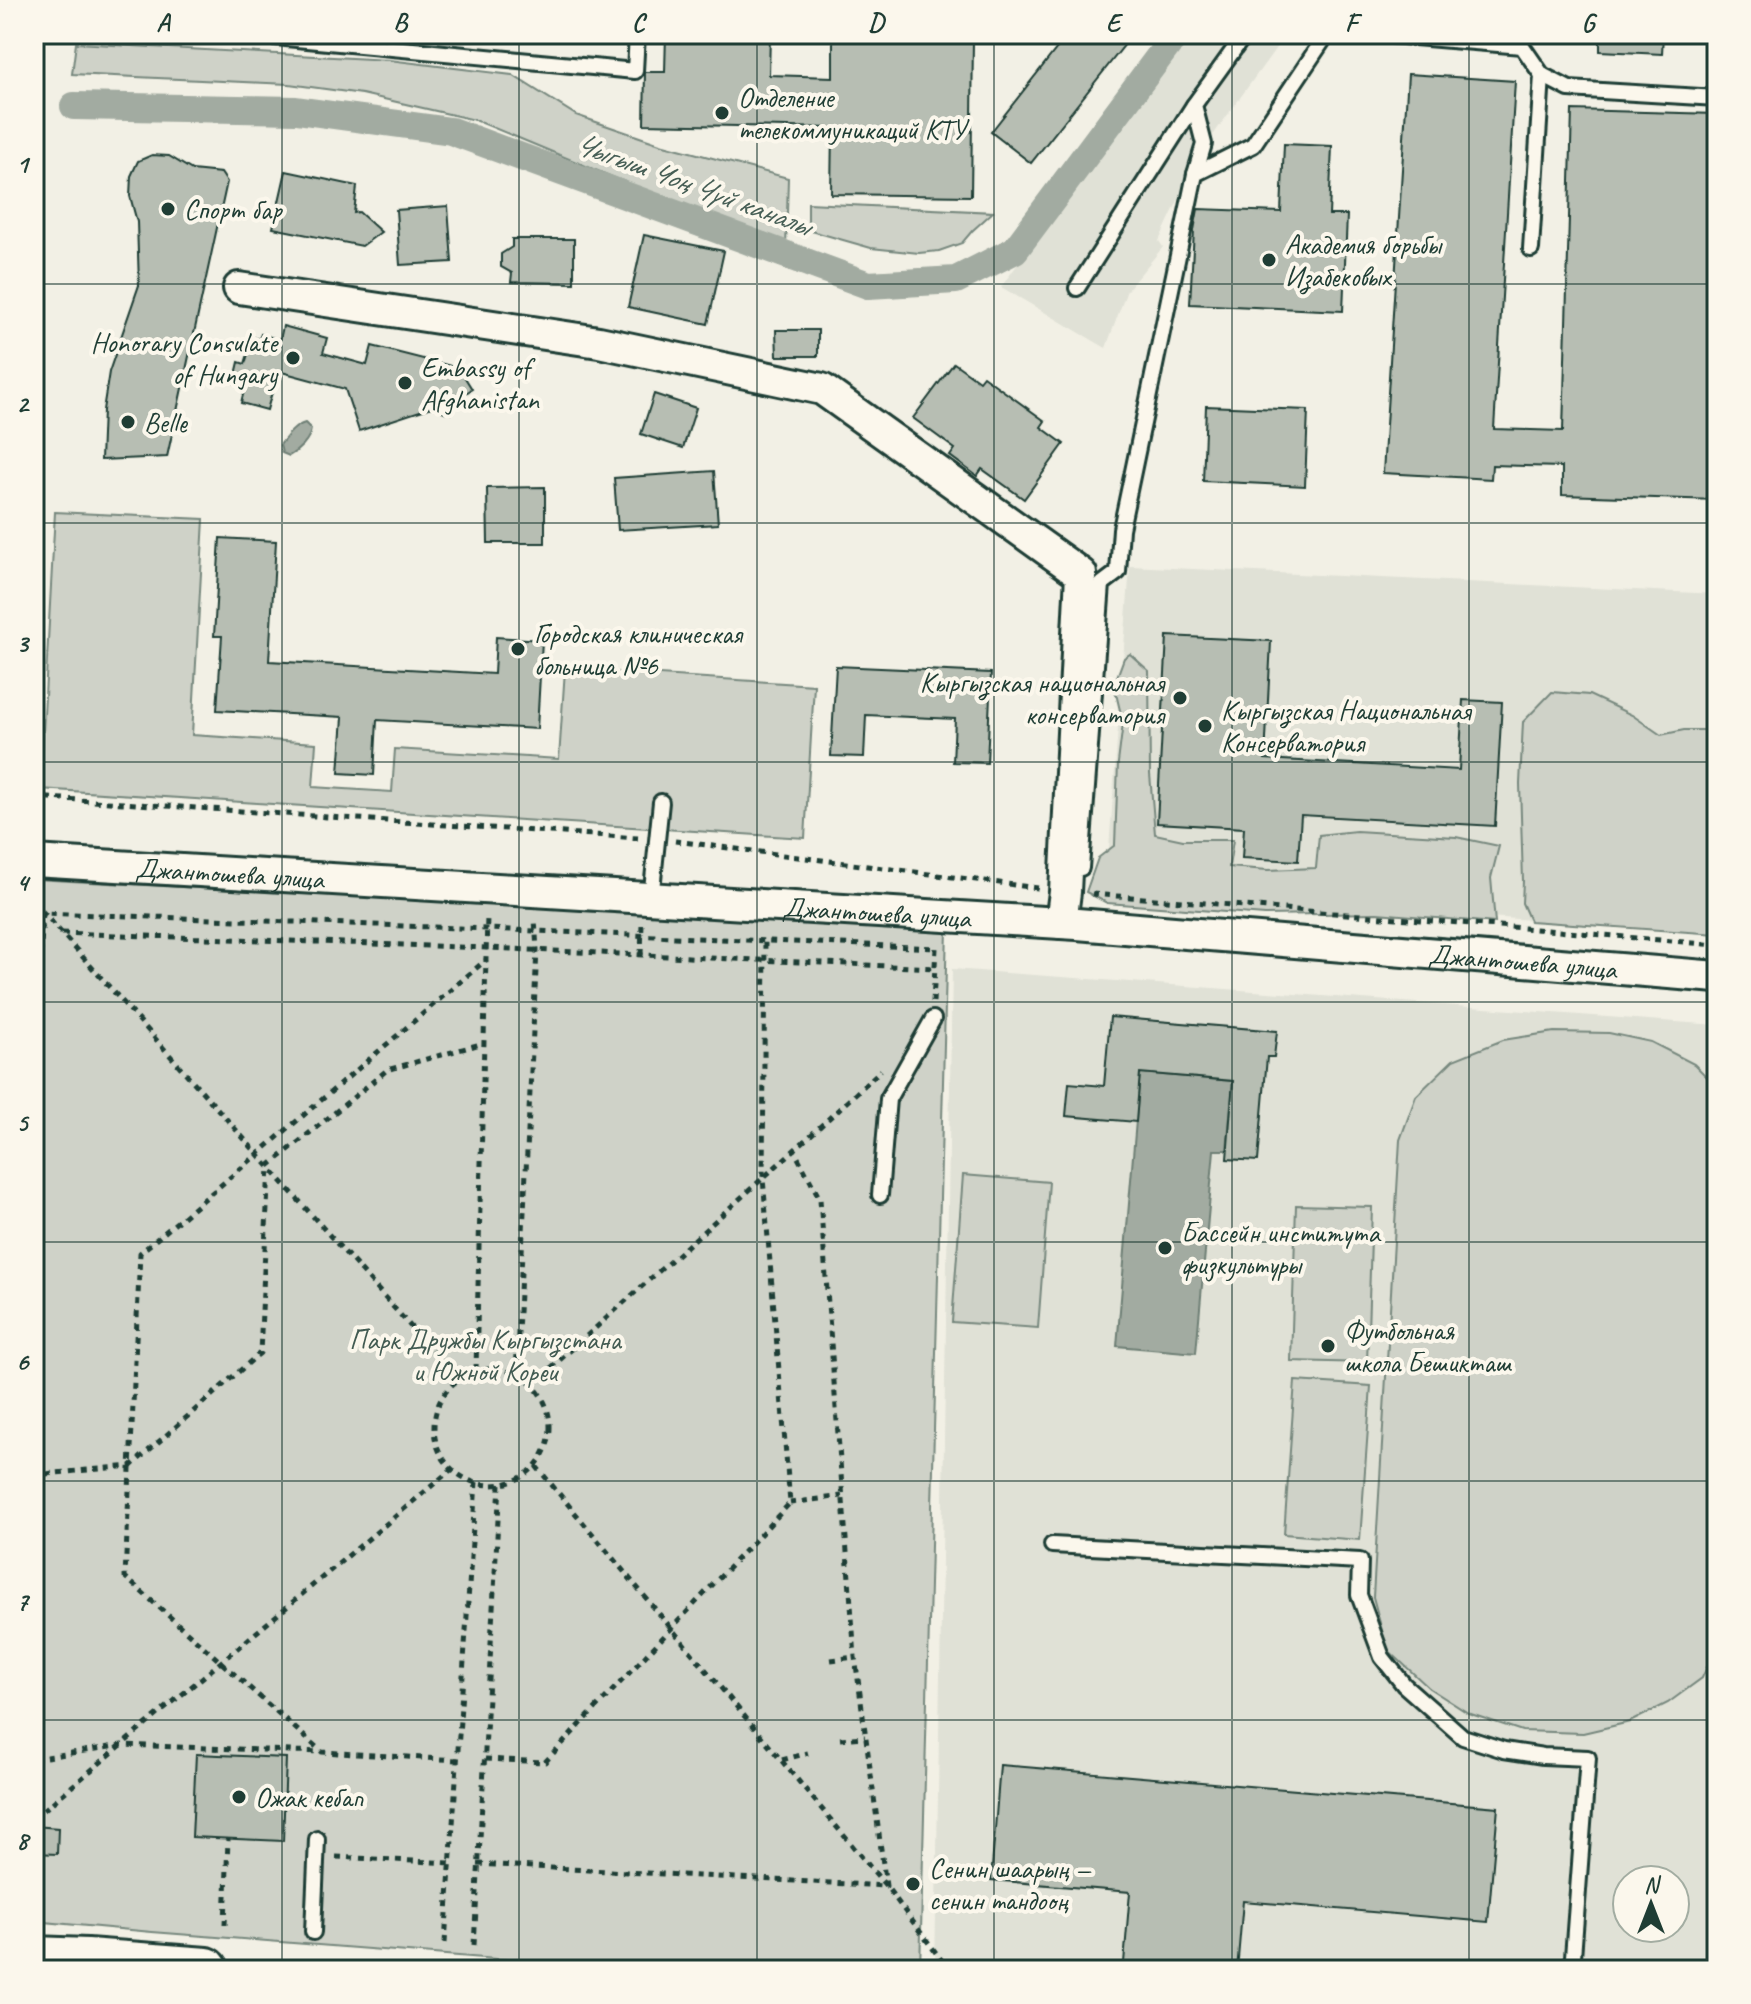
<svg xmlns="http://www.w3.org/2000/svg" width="1751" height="2004" font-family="Caveat,sans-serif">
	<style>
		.built { fill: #e0e1d6; fill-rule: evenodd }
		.green { fill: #cfd2c8; stroke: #77887e; stroke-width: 2 }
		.water { fill: #a2aba1; stroke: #6e7f75; stroke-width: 2 }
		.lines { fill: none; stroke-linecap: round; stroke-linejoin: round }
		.canal { stroke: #a2aba1; stroke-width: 28 }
		.building { fill: #b7beb3; stroke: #1f3d34; stroke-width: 2 }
		.lane-casing { stroke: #1f3d34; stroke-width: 20 }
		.street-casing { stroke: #1f3d34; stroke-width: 36 }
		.primary-casing { stroke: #1f3d34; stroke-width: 50 }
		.path { stroke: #1f3d34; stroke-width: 5; stroke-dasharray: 6 6; stroke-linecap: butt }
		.lane { stroke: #fbf7ec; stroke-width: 14 }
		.street { stroke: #fbf7ec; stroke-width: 30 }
		.primary { stroke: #fbf7ec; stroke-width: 44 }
		.grid { fill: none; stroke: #1f3d34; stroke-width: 2; stroke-opacity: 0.55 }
		.poi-dot { fill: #1f3d34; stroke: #fbf7ec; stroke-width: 3 }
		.labels { text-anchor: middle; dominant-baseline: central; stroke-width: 8; stroke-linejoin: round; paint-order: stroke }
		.poi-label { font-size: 28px; fill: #1f3d34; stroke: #fbf7ec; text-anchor: start }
		.street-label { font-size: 28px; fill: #1f3d34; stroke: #fbf7ec }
		.park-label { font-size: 28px; fill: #425b52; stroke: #fbf7ec }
		.water-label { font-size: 30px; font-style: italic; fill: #465e55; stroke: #fbf7ec }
		.neatline { fill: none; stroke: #1f3d34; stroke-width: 3 }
		.grid-label { font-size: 26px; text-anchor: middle; font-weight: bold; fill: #1f3d34 }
	</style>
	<rect width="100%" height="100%" fill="#f2f0e5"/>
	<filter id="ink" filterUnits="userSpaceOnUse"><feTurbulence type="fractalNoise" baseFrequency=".0125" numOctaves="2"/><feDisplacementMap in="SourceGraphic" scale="16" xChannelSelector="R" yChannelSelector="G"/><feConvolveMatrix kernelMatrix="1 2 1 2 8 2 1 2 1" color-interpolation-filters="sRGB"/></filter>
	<g filter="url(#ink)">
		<!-- built -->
		<g class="built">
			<polygon points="1186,34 1286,34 1211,138 1205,160 1197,160 1159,241 1163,247 1127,290 1106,348 1001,287"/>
			<polygon points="1130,566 1717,594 1717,933 1106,890"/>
			<path d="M952,969L1717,1025V1970H935ZM1627,1880H1675V1928H1627Z"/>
		</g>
		<!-- green -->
		<g class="green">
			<polygon points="76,43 389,60 512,75 576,115 660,144 788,178 786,249 475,120 362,94 289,84 72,74"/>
			<polygon points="808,203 993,212 972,231 962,243 939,251 919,253 871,248 808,230"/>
			<polygon points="55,512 204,519 192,735 316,743 313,787 392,792 395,749 559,759 565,669 814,685 805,838 40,789"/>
			<polygon points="1130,654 1149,671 1150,774 1155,834 1183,840 1233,840 1229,867 1268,870 1316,868 1319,835 1356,831 1456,837 1499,846 1491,878 1495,923 1377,913 1265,915 1107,903 1086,892 1098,858 1115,845 1118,763 1123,723 1114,685 1124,658"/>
			<polygon points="1552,692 1589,695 1632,715 1661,735 1684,730 1709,730 1717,744 1717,934 1530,921 1522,903 1523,881 1520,784 1523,722"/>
			<polygon points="34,879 947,928 920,1970 638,1970 152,1932 34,1921"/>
			<polygon points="1554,1032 1609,1033 1651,1042 1694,1064 1717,1087 1717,1645 1702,1678 1668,1703 1630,1722 1583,1733 1522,1731 1468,1713 1429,1688 1387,1649 1373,1597 1400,1140 1416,1096 1453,1060 1503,1040"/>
			<polygon points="963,1175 1049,1182 1038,1328 952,1322"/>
			<polygon points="1296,1205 1372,1207 1367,1363 1291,1361"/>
			<polygon points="1295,1381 1371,1386 1360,1540 1284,1534"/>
		</g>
		<!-- water -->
		<g class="water">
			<path d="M305,423L311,429C310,440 298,451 289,456L282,453L280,445C287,436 294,426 305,423Z"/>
			<polygon points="1140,1073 1233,1081 1227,1150 1214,1150 1196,1353 1117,1346"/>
		</g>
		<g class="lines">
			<!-- canal -->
			<polyline class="canal" points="74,106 296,110 451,131 868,285 956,280 1015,250 1176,34"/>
		</g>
		<!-- building -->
		<g class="building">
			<polygon points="666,34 770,34 769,75 833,77 833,37 973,40 971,196 831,194 832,128 644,124 645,72 665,72"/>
			<polygon points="1068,34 1133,34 1031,163 991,132"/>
			<polygon points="1600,34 1663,34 1662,54 1600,51"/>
			<polygon points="1408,74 1515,81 1494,429 1563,431 1572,110 1717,114 1717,500 1562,495 1562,467 1492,465 1491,479 1383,473"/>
			<polygon points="1284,144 1332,146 1329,215 1347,215 1343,311 1190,304 1194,230 1198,209 1281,212"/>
			<polygon points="152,155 169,156 192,170 221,173 227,182 167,457 101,460 103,410 109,372 139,285 137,222 130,196 131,176 138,161"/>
			<polygon points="286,171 357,186 354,213 359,212 381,232 362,246 273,228"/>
			<polygon points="448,206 452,262 400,265 396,210"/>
			<polygon points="644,235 724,251 708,324 628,307"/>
			<polygon points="512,239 574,239 574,283 511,282 512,273 501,267 501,254 512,247"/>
			<polygon points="283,326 327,338 323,353 367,365 372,346 459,368 472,389 457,399 450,414 432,407 359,431 345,389 278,371 267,410 241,403 245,386 234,383 239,362 245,364 253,337 259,339 261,334 280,340"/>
			<polygon points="776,330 818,330 818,356 777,356"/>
			<polygon points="954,363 979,381 983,376 1045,421 1041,427 1064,444 1024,499 982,469 977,476 950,456 955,449 913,418"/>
			<polygon points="654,394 696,408 683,448 641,434"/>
			<polygon points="1206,406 1308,410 1305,486 1203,481"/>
			<polygon points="714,471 718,524 618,530 614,478"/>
			<polygon points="545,487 545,543 488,543 487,488"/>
			<polygon points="220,538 276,541 269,661 494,674 496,637 542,640 537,729 377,720 374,775 339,773 343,717 217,710 222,636 214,636"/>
			<polygon points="1167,636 1271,641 1265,759 1459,770 1463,700 1502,702 1495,826 1301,815 1298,861 1242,858 1244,828 1157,823"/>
			<polygon points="836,666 991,673 987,763 953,762 955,719 866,715 864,757 831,756"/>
			<polygon points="1110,1017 1277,1031 1274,1057 1267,1057 1258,1161 1227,1159 1233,1081 1140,1073 1136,1122 1066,1116 1069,1083 1104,1086"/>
			<polygon points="196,1754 286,1758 283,1841 192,1837"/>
			<polygon points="1000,1765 1498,1807 1488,1922 1243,1901 1237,1970 1205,1970 1124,1963 1130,1892 991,1880"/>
			<polygon points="34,1826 58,1828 57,1854 34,1853"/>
		</g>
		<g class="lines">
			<!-- lane casing -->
			<g class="lane-casing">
				<g id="lane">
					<polyline points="244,34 635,71 637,34"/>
					<polyline points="1379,34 1522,46 1542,75 1569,89 1717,98"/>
					<polyline points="1195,174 1204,144 1194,105 1245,34"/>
					<polyline points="1531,249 1542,75"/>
					<polyline points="1077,288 1194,105"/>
					<polyline points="1081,868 1102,584 1118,572 1121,529 1195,174 1253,145 1327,34"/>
					<polyline points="651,899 661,802"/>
					<polyline points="880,1195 888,1099 933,1019"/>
					<polyline points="1052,1545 1360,1561 1359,1595 1382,1657 1404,1685 1463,1737 1504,1750 1543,1756 1588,1758 1572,1970"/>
					<polyline points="313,1932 317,1839"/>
				</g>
			</g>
			<!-- street casing -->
			<g class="street-casing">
				<g id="street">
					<polyline points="239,288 599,342 822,389 1081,574 1065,892 1061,923"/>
					<path id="s1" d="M34,861L1077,924L1717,977"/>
				</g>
			</g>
			<!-- primary casing -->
			<g class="primary-casing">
				<polyline id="primary" points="34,1959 87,1961 206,1970"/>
			</g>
			<!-- path -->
			<g class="path">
				<polyline points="34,797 638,838"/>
				<polyline points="675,841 1038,888"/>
				<polyline points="1092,894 1523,928 1717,945"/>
				<polyline points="34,902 458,1380"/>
				<polyline points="62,933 487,948 935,968"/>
				<polyline points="641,955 642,923"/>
				<polyline points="933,1002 936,948"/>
				<polyline points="34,1062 43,913 487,929 936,948"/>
				<circle cx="492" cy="1427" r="58"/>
				<polyline points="476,1370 487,916"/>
				<polyline points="516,1373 537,950 535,919"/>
				<polyline points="533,1384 812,1134 881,1070"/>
				<polyline points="536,1466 886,1886 949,1970"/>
				<polyline points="34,1475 131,1466 260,1353 269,1166 387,1070 484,1043"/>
				<polyline points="790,1503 842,1496"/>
				<polyline points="831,1660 855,1657"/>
				<polyline points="840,1739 865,1737"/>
				<polyline points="34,1759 122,1745 321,1752"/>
				<polyline points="485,1759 545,1762 790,1503 763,1178 765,941"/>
				<polyline points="458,1760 322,1752 125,1577 140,1253 258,1154 487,959"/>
				<polyline points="782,1760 808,1753"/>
				<polyline points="34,1818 452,1469"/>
				<polyline points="336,1857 451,1863"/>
				<polyline points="478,1864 886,1886 855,1657 820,1199 794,1150"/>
				<polyline points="225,1925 228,1838"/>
				<polyline points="445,1943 476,1482"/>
				<polyline points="474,1945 500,1484"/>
			</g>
			<!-- lane -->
			<use href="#lane" class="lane"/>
			<!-- street -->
			<use href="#street" class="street"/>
			<!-- primary -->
			<use href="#primary" class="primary"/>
		</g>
	</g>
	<!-- grid -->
	<path class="grid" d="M282,34V1970M519,34V1970M757,34V1970M994,34V1970M1232,34V1970M1469,34V1970M34,284H1717M34,523H1717M34,762H1717M34,1002H1717M34,1242H1717M34,1481H1717M34,1720H1717"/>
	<!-- markers -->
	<g class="poi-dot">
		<circle cx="722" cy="113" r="8"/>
		<circle cx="168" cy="209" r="8"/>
		<circle cx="1269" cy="260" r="8"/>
		<circle cx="293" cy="358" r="8"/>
		<circle cx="405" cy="383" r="8"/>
		<circle cx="128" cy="422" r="8"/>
		<circle cx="518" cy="649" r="8"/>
		<circle cx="1180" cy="698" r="8"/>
		<circle cx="1205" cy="726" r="8"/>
		<circle cx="1165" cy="1248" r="8"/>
		<circle cx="1328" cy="1346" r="8"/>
		<circle cx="239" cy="1797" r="8"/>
		<circle cx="913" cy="1884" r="8"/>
	</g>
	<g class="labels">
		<!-- poi labels -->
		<g class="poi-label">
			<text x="738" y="97">Отделение<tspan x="738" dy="32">телекоммуникаций КТУ</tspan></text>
			<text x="184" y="209">Спорт бар</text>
			<text x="1285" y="244">Академия борьбы<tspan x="1285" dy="32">Изабековых</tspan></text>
			<text x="277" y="342" text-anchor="end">Honorary Consulate<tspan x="277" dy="32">of Hungary</tspan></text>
			<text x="421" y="367">Embassy of<tspan x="421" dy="32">Afghanistan</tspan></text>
			<text x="144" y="422">Belle</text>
			<text x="534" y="633">Городская клиническая<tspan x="534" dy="32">больница №6</tspan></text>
			<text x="1164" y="682" text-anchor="end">Кыргызская национальная<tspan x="1164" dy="32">консерватория</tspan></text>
			<text x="1221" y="710">Кыргызская Национальная<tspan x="1221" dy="32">Консерватория</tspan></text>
			<text x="1181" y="1232">Бассейн института<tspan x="1181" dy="32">физкультуры</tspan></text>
			<text x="1344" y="1330">Футбольная<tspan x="1344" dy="32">школа Бешикташ</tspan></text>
			<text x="255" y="1797">Ожак кебап</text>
			<text x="929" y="1868">Сенин шаарың —<tspan x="929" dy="32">сенин тандооң</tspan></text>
		</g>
		<!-- street labels -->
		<g class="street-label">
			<text stroke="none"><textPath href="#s1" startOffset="196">Джантошева улица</textPath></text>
			<text stroke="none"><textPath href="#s1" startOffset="844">Джантошева улица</textPath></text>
			<text stroke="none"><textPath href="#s1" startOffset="1492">Джантошева улица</textPath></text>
		</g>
		<!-- park labels -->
		<g class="park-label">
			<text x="485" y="1339">Парк Дружбы Кыргызстана<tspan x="485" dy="32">и Южной Кореи</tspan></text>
		</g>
		<!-- water labels -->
		<g class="water-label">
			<text transform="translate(693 184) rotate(20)">Чыгыш Чоң Чүй каналы</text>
		</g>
	</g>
	<!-- margin -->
	<rect width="1751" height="2004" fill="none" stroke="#fbf7ec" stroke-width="88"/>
	<!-- north arrow -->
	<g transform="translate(1651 1904)"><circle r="38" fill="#fbf7ec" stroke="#a3ada2" stroke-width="2"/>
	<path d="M0-6L14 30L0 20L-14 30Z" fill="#1f3d34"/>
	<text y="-12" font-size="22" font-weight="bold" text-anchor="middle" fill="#1f3d34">N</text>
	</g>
	<rect x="44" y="44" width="1663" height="1916" class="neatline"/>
	<g class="grid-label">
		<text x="163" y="31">A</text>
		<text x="400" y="31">B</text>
		<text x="638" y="31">C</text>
		<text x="876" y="31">D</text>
		<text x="1113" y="31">E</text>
		<text x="1351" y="31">F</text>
		<text x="1588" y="31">G</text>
		<text x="22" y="173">1</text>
		<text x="22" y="412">2</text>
		<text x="22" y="652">3</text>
		<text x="22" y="891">4</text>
		<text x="22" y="1131">5</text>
		<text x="22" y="1370">6</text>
		<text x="22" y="1610">7</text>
		<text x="22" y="1849">8</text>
	</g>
</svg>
